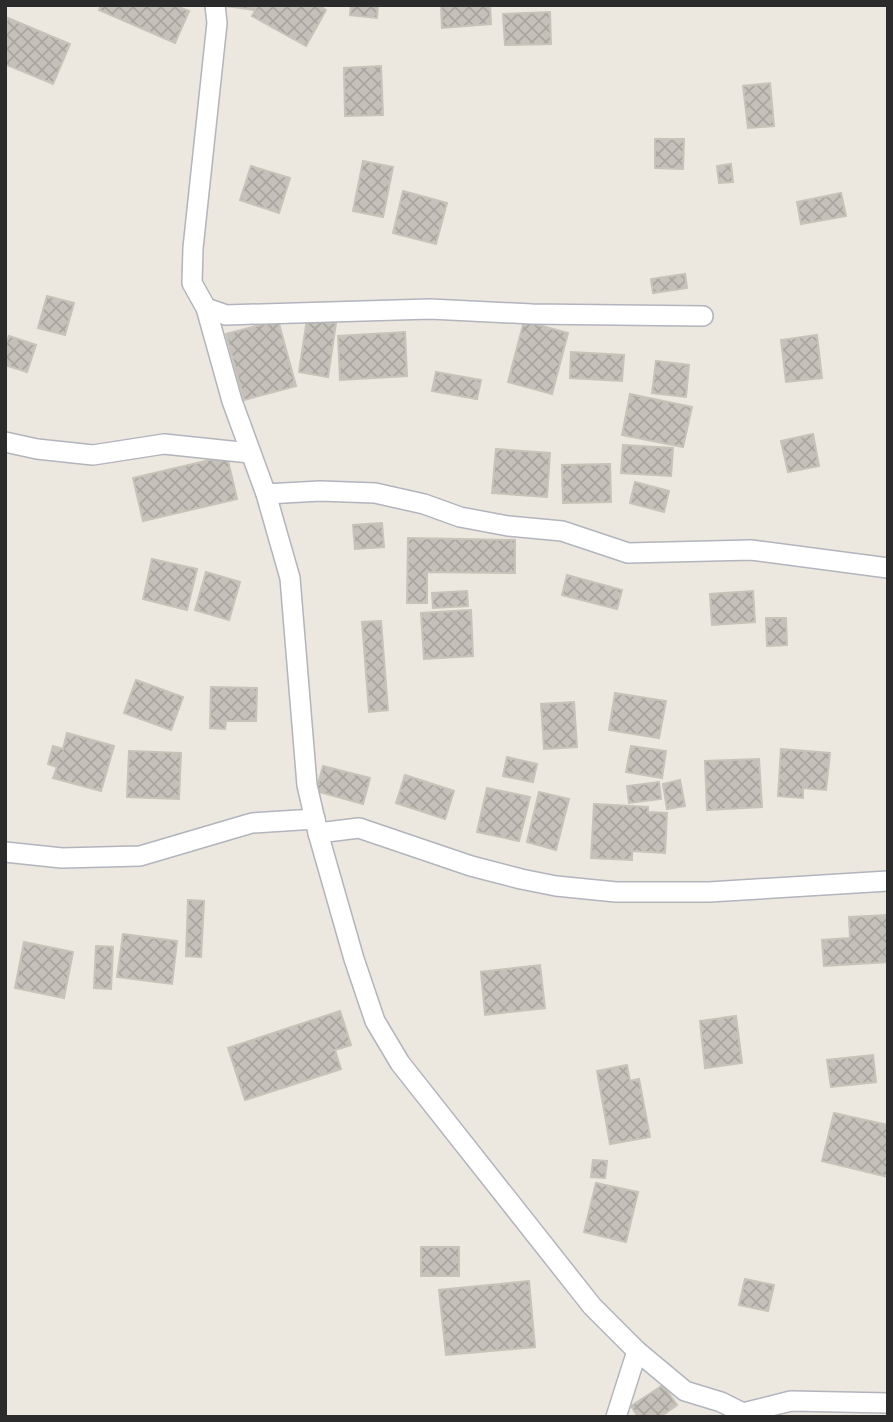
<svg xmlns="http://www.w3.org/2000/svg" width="893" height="1422" font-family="'Noto Sans',sans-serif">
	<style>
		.building { fill: url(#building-cross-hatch); stroke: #c8c3b8; stroke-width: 2 }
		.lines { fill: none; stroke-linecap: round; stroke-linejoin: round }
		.minor-casing { stroke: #b2b4be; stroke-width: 22 }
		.minor { stroke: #fff; stroke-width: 19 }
	</style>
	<defs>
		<pattern id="building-cross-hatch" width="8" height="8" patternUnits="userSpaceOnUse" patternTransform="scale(1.75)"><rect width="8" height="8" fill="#c5c1ba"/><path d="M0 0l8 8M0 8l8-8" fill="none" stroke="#a9a6a0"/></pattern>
	</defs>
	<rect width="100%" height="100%" fill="#ece7df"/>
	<!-- building -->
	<g class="building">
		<polygon points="101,5 174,5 189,11 175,43 99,10"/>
		<polygon points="219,5 255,5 254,10"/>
		<polygon points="258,5 318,5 326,10 306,46 252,16"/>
		<polygon points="351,5 378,5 377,18 350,15"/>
		<polygon points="441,5 490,5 491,24 442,28"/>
		<polygon points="550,12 551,44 505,45 503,14"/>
		<polygon points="8,18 70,44 53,84 5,64 5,25"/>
		<polygon points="381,66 383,115 345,116 344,68"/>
		<polygon points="770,83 774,126 748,128 743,86"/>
		<polygon points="655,139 684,139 683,169 655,168"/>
		<polygon points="363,161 393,167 383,217 353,211"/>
		<polygon points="731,164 733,182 719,183 717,166"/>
		<polygon points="251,166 290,178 279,213 240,200"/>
		<polygon points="403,191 447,203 436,244 393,233"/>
		<polygon points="841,193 846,216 801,224 797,202"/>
		<polygon points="685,274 687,288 653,293 651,279"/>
		<polygon points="47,296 74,303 65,335 38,328"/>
		<polygon points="307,319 336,323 328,377 299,372"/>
		<polygon points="278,320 296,386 244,400 226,334"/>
		<polygon points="524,321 568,333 552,394 508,382"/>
		<polygon points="405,332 407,376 340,380 338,336"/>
		<polygon points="817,335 822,378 786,382 781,340"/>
		<polygon points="9,336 36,345 27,372 5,365 5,346"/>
		<polygon points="571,352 624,355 622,381 570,378"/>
		<polygon points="656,361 689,365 686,397 652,393"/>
		<polygon points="436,372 481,380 477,399 432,391"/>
		<polygon points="630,394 692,407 683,447 622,435"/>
		<polygon points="813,434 819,466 788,472 781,441"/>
		<polygon points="623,445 673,448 671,476 621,473"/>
		<polygon points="496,449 550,453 547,497 492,493"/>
		<polygon points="227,456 237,499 143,521 133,478"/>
		<polygon points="610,464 611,502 563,503 562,465"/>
		<polygon points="635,482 669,491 664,512 630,503"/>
		<polygon points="382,523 384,547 355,549 353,525"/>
		<polygon points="408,538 515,540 515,573 427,572 427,603 407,603"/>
		<polygon points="152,559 197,569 187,610 143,599"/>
		<polygon points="206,572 240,582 229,620 195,610"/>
		<polygon points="567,575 622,590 617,609 562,595"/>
		<polygon points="467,591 468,606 433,608 432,593"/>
		<polygon points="753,591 755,622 712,625 710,594"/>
		<polygon points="471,610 473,656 424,659 421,613"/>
		<polygon points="766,618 786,618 787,645 767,646"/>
		<polygon points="381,621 388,710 369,712 362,622"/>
		<polygon points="136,680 183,697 171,730 124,713"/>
		<polygon points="211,687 257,688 256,721 226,721 225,729 210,728"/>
		<polygon points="615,693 666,701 659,738 609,730"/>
		<polygon points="574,702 577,747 544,749 541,704"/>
		<polygon points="67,733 114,746 101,791 53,778 57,767 48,764 53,746 63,749"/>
		<polygon points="631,746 666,751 662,778 626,772"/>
		<polygon points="781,749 830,753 826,790 803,788 803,798 778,796"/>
		<polygon points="129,751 181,753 179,799 127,797"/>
		<polygon points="507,757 537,764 533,782 503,776"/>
		<polygon points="759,759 762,807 707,810 705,761"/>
		<polygon points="323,766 370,778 363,804 316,791"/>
		<polygon points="405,775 454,791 445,819 396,803"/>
		<polygon points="680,780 685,806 667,809 663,784"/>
		<polygon points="659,782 661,799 629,803 627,786"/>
		<polygon points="487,788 530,797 519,841 477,832"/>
		<polygon points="539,792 569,799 556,850 527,842"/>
		<polygon points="594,804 648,807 648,812 667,813 665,853 632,851 632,860 591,858"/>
		<polygon points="188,900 204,901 201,957 186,956"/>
		<polygon points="888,915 888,962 824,966 822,940 850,938 849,917"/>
		<polygon points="123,934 177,941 172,984 117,977"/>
		<polygon points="24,942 73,952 64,998 15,988"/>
		<polygon points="96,946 113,947 111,989 94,988"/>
		<polygon points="540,965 545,1008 485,1015 481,972"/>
		<polygon points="340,1011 351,1045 335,1050 341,1069 245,1100 228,1048"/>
		<polygon points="736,1016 742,1063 705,1068 700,1021"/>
		<polygon points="873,1055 876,1082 831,1087 827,1060"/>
		<polygon points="627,1065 630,1081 639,1079 650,1137 610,1144 597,1071"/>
		<polygon points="834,1113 888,1125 888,1177 822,1161"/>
		<polygon points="593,1160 607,1161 605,1178 591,1177"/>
		<polygon points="596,1183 638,1192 626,1242 584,1232"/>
		<rect x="421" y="1247" width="38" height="29"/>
		<polygon points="745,1279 774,1285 768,1311 739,1305"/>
		<polygon points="529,1281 535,1347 446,1355 439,1290"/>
		<polygon points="663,1385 677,1405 660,1417 638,1417 631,1406"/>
	</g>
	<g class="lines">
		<!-- minor casing -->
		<g class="minor-casing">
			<g id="minor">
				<polyline points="215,5 217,23 193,248 192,283 206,308 232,401 266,494 290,578 307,785 318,833 354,959 375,1021 400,1063 592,1306 637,1351 685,1391 721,1402 743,1413 791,1401 888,1403"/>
				<polyline points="206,308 226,315 430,309 532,314 703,316"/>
				<polyline points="5,442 37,449 93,455 164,444 250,453"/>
				<polyline points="266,494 320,491 375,493 424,504 460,517 508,526 562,531 628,553 751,550 888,568"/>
				<polyline points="318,833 359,828 471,866 521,879 556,886 616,892 709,892 888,881"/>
				<polyline points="5,852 62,858 140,856 252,823 315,819"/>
				<polyline points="616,1417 637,1351"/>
			</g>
		</g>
		<!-- minor -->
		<use href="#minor" class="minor"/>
	</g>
	<!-- border -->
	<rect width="893" height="1422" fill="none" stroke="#2b2b2b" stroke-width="14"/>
</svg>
